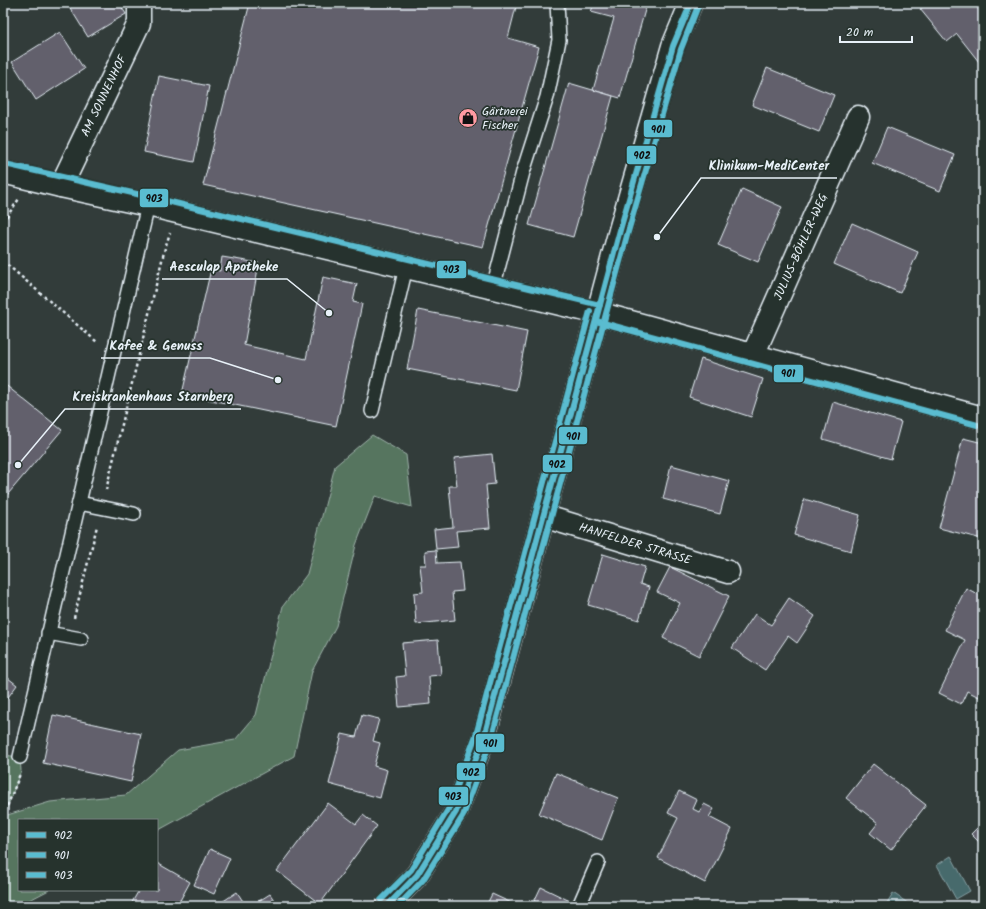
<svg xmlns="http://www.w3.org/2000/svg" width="986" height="909" font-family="Kalam,sans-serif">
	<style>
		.green { fill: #56755e; stroke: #9fb3ab }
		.water { fill: #466a6c; stroke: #87a0a4 }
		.building { fill: #62606c; stroke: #e8f1f8 }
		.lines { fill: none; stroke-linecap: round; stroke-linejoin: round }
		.lane-casing { stroke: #e8f1f8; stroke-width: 16 }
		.street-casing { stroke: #e8f1f8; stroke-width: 25 }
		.secondary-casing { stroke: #e8f1f8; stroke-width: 25 }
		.path { stroke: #e8f1f8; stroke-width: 2.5; stroke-dasharray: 3 3; stroke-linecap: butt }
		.lane { stroke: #26332d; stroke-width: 13 }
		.street { stroke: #26332d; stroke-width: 22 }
		.secondary { stroke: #26332d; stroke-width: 22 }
		.bus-1-casing { stroke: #26332d; stroke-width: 9 }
		.bus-2-casing { stroke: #26332d; stroke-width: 9 }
		.bus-3-casing { stroke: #26332d; stroke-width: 9 }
		.bus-1 { stroke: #5abcd0; stroke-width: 6 }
		.bus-2 { stroke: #5abcd0; stroke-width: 6 }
		.bus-3 { stroke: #5abcd0; stroke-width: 6 }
		.labels { text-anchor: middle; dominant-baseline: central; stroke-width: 3.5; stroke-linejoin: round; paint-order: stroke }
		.street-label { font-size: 12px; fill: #e8f1f8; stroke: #26332d }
		.poi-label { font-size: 12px; fill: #e8f1f8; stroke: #26332d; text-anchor: start }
		.leader { fill: none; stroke: #e8f1f8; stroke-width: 1.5 }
		.callout-dot { fill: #e8f1f8; stroke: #26332d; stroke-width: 1.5 }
		.callout-label { font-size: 13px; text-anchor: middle; font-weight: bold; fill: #e8f1f8; stroke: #26332d; stroke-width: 3.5; stroke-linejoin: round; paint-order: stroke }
		.line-badge { stroke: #26332d; stroke-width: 1.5 }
		.pale-badge-label { font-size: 11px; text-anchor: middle; font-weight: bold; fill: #111 }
	</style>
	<rect width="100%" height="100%" fill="#323c3a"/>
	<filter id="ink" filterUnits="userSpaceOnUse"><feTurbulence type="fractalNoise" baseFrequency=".025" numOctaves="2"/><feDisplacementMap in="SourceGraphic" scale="8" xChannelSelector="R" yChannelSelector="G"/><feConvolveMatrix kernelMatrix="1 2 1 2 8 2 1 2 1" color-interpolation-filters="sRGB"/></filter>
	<g filter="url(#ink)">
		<!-- green -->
		<polygon class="green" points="372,435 406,455 412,507 375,496 356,545 336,626 312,671 294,756 157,831 157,820 19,820 19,890 49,890 18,906 3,906 3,755 20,757 21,771 4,816 50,802 126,795 178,750 235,740 256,715 283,606 307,574 335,466"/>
		<!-- water -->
		<g class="water">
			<polygon points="951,856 970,891 956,899 937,865"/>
			<polygon points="893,893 912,906 885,906"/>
		</g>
		<!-- building -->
		<g class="building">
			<polygon points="67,3 119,3 126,14 88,37"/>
			<polygon points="250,3 517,3 508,38 539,47 483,247 203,185"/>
			<polygon points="594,3 647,3 620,98 593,90 614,18 591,12"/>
			<polygon points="928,3 980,3 983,7 983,67 957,34 947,42 920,9"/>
			<polygon points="60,32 84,69 36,100 12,62"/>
			<polygon points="767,68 834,95 819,132 752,105"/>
			<polygon points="159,76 209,86 194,162 144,152"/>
			<polygon points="569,83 613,96 573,237 529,225"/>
			<polygon points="887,127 955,155 940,191 872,163"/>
			<polygon points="742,189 782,207 758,262 718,245"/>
			<polygon points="852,223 918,252 900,293 834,264"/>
			<polygon points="222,257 259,263 244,345 306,359 323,277 357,284 353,302 362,304 336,426 182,394 211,269 220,271"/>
			<polygon points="418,310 527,332 516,390 407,369"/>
			<polygon points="701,359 763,379 751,417 689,397"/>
			<polygon points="3,383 62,430 3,500"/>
			<polygon points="833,402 901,422 891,459 823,439"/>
			<polygon points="963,438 983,443 983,535 982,539 939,528"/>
			<polygon points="492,454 495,484 486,485 490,528 456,531 458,547 436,549 434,529 453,527 449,486 457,486 454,458"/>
			<polygon points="671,465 729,481 720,514 663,499"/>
			<polygon points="804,499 860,515 851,551 794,535"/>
			<polygon points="436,550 437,563 460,562 463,591 452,592 455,620 416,624 414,593 423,592 420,565 426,565 425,551"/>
			<polygon points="603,554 645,567 640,584 649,587 639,620 588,605"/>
			<polygon points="670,567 729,596 699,656 663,638 680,603 657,592"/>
			<polygon points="966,588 983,597 983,699 967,691 961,704 939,693 965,640 945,630"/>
			<polygon points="789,598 815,616 797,643 788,636 765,670 732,648 755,614 771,625"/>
			<polygon points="438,640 441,675 429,676 431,704 399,707 396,677 405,676 402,643"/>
			<polygon points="3,674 17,685 3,704"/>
			<polygon points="53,715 141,734 131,782 43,763"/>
			<polygon points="362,715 379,719 373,741 380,743 374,766 387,770 380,798 329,784 342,734 356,737"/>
			<polygon points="873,764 926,805 891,850 870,833 878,823 846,798"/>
			<polygon points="556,773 618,798 602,840 539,814"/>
			<polygon points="679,791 697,800 693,809 699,812 704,804 714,809 709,817 732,829 705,883 658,858 678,818 668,813"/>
			<polygon points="328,803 356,824 363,815 377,826 320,904 277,871"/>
			<polygon points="983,822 983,846 971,834"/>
			<polygon points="210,849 230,858 214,894 194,885"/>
			<polygon points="157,863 190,882 177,906 130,906 139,890 157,890"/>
			<polygon points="541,887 572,902 570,906 532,906"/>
			<polygon points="237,892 246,906 216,906"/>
			<polygon points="270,894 278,906 251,906"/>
			<polygon points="492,894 518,906 486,906"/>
		</g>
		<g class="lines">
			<!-- lane casing -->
			<g class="lane-casing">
				<g id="lane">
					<polyline points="493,288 523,172 547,97 559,40 557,3"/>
					<polyline points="372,411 406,267"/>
					<polyline points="79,503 134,514"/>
					<polyline points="48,633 81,639"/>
					<polyline points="20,757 148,205"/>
					<polyline points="579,906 598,862"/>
				</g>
			</g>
			<!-- street casing -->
			<g class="street-casing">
				<g id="street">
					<polyline points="3,172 61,186 148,205 598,313 983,418"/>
					<polyline points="61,186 139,23 139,3"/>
					<polyline points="753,355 858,117"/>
					<polyline points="543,516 728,572"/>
				</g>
			</g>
			<!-- secondary casing -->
			<g class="secondary-casing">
				<polyline id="secondary" points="387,906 417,875 456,812 484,737 620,230 673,46 691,3"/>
			</g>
			<!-- path -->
			<g class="path">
				<polyline points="3,222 19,199"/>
				<polyline points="3,261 97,342"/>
				<polyline points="106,490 165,248 170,233"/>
				<polyline points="74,618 97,526"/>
				<polyline points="3,817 20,774"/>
			</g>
			<!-- lane -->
			<use href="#lane" class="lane"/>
			<!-- street -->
			<use href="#street" class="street"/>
			<!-- secondary -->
			<use href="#secondary" class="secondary"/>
			<!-- bus-1 casing -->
			<g class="bus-1-casing">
				<polyline id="bus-1" points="387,906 417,875 456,812 484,737 620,230 673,46 691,3"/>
			</g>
			<!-- bus-2 casing -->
			<g class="bus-2-casing">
				<g id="bus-2">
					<polyline points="596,321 981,426"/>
					<polyline points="398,906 423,880 463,816 491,740 628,232 681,49 698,6"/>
				</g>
			</g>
			<!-- bus-3 casing -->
			<g class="bus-3-casing">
				<g id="bus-3">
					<polyline points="5,164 150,197 600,305"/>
					<polyline points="381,900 411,870 449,808 476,735 590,311"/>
				</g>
			</g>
			<!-- bus-1 -->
			<use href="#bus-1" class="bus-1"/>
			<!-- bus-2 -->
			<use href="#bus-2" class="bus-2"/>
			<!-- bus-3 -->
			<use href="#bus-3" class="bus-3"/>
		</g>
	</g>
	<!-- icons -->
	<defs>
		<g id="shop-disc" transform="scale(1)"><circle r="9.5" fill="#ff9aa2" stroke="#26332d"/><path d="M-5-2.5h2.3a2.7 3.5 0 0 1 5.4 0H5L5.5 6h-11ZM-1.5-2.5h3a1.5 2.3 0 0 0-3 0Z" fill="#111"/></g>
	</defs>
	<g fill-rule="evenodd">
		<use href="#shop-disc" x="468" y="118"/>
	</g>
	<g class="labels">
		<!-- street labels -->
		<g class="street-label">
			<text transform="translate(104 96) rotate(-64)">AM SONNENHOF</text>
			<text transform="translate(801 247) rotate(-66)">JULIUS-BÖHLER-WEG</text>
			<text transform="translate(635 544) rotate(17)">HANFELDER STRASSE</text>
		</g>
		<!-- poi labels -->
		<g class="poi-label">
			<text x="482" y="111">Gärtnerei<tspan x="482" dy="14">Fischer</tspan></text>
		</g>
	</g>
	<!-- callouts -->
	<path class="leader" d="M657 237L701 178H837M329 313L287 279H162M278 380L210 358H101M18 465L65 409H241"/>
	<g class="callout-dot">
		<circle cx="657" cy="237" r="4"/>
		<circle cx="329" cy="313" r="4"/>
		<circle cx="278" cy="380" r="4"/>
		<circle cx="18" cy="465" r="4"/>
	</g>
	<g class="callout-label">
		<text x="769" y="170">Klinikum-MediCenter</text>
		<text x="224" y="271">Aesculap Apotheke</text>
		<text x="156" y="350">Kafee &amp; Genuss</text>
		<text x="153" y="401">Kreiskrankenhaus Starnberg</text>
	</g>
	<g class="line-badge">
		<rect x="643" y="119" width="30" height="19" rx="4" fill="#5abcd0"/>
		<rect x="626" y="145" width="31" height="20" rx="4" fill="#5abcd0"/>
		<rect x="139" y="188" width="30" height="20" rx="4" fill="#5abcd0"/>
		<rect x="436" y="260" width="31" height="19" rx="4" fill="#5abcd0"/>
		<rect x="773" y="364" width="31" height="19" rx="4" fill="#5abcd0"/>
		<rect x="558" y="426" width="30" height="19" rx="4" fill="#5abcd0"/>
		<rect x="542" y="454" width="31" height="19" rx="4" fill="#5abcd0"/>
		<rect x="475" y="733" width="30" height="20" rx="4" fill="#5abcd0"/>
		<rect x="456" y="762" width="30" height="19" rx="4" fill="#5abcd0"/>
		<rect x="438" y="786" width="31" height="20" rx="4" fill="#5abcd0"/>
	</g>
	<g class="pale-badge-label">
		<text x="658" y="133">901</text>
		<text x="642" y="159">902</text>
		<text x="154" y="202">903</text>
		<text x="451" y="273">903</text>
		<text x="788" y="377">901</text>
		<text x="573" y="440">901</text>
		<text x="557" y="468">902</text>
		<text x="490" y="747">901</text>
		<text x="471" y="776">902</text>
		<text x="453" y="800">903</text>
	</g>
	<!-- margin -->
	<rect width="986" height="909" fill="none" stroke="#26332d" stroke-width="16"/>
	<rect x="8" y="8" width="970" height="893" fill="none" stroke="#e8f1f8" stroke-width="1.5" filter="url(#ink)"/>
	<!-- legend -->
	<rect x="18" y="819" width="140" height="72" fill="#26332d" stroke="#747f7e"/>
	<rect x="26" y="832" width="20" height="6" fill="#5abcd0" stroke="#747f7e"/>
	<text x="54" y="839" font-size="12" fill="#e8f1f8">902</text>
	<rect x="26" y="852" width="20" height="6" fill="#5abcd0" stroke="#747f7e"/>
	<text x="54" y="859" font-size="12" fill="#e8f1f8">901</text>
	<rect x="26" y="872" width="20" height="6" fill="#5abcd0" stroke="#747f7e"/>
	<text x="54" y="879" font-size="12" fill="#e8f1f8">903</text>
	<!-- scale -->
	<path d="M840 36v6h72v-6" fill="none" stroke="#e8f1f8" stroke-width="2"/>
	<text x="846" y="36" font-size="12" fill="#e8f1f8" stroke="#26332d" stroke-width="3" paint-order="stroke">20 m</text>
</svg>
